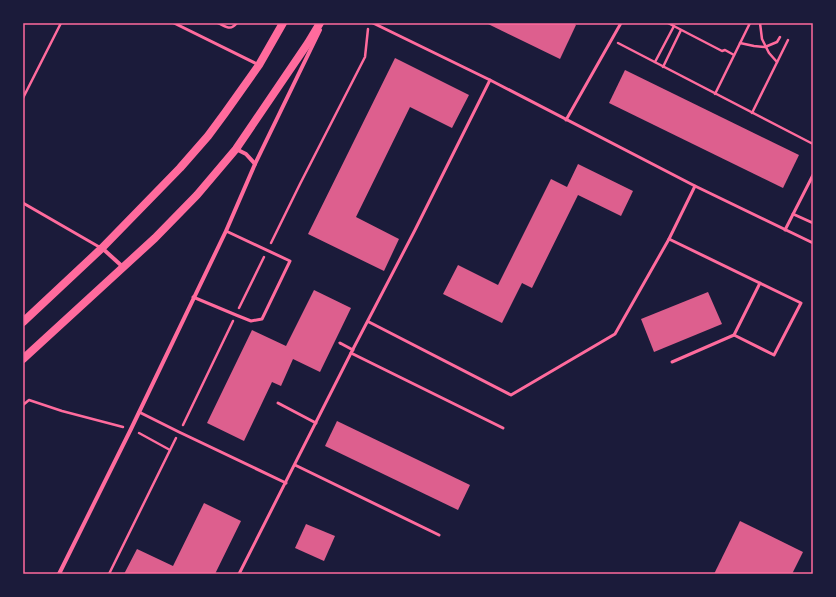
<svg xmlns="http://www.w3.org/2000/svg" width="836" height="597" font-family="Rubik,sans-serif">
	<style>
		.building { fill: #dd5f8e }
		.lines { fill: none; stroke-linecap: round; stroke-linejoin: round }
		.path { stroke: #ff6b9d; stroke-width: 2.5 }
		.service { stroke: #ff6b9d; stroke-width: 3 }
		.minor { stroke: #ff6b9d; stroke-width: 4 }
		.secondary { stroke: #ff6b9d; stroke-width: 8 }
		.neatline { fill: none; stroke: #ff6b9d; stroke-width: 1.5 }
	</style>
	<rect width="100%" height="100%" fill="#1b1b3a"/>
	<!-- building -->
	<g class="building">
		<polygon points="486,23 573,23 576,25 560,59"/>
		<polygon points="395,58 469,95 452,128 410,107 356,217 399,239 384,271 308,234"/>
		<polygon points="625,70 799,155 783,188 609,103"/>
		<polygon points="578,164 633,191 621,216 578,195 532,288 522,283 502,323 443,294 458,265 498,285 551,179 567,187"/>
		<polygon points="314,290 351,308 320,372 293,359 281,386 272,382 244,441 207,423 252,330 286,346"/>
		<polygon points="708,292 722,324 654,352 641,319"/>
		<polygon points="337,421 470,485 458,510 325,446"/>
		<polygon points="204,503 241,521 215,574 124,574 137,549 173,566"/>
		<polygon points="740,521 803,552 792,574 714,574"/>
		<polygon points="306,524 335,536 324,561 295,548"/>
	</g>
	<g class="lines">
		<!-- path -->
		<g class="path">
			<path d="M218,23C227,27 230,31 237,23"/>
			<polyline points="668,23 722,51 725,50 734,55"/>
			<polyline points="760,23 762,39 769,53 777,62"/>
			<polyline points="618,43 813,144"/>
			<polyline points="740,43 754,46 765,47 777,42 780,37"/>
			<polyline points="655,62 674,26"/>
			<polyline points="663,67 681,30"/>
			<polyline points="715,94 750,23"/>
			<polyline points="23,98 61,23"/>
			<polyline points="752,113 788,40"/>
			<polyline points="271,243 300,184 365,57 368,29"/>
			<polyline points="239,308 264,257"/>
			<polyline points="23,405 29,400 62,411 123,427"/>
			<polyline points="183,425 233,321"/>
			<polyline points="139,433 170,450"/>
			<polyline points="109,574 176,438"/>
		</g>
		<!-- service -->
		<g class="service">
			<polyline points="174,23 259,65"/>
			<polyline points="373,23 490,80 695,186 813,243"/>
			<polyline points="566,120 621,23"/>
			<polyline points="23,203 101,248"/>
			<polyline points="793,214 813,223"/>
			<polyline points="785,230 813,175"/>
			<polyline points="669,239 695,186"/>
			<polyline points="193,297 236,315 251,321 262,319 290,261 226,231"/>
			<polyline points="369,322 511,395 615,334 669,239 801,303 774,355 734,335"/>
			<polyline points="340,343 353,350"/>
			<polyline points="351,353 503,428"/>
			<polyline points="672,362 734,335 760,283"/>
			<polyline points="278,403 316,423"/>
			<polyline points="139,412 179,432 286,483"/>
			<polyline points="295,465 439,535"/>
			<polyline points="239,574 351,353 415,230 490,80"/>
		</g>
		<!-- minor -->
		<g class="minor">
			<polyline points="236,149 246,154 255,164"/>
			<polyline points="102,248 123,267"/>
			<polyline points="59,574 131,429 226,231 255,164 320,30"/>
		</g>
		<!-- secondary -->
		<g class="secondary">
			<polyline points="23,322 102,248 180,168 208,136 225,113 259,65 283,23"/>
			<polyline points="23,359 155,238 197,195 236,149 308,43 320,23"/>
		</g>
	</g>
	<!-- border -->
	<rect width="836" height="597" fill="none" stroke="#1b1b3a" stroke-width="48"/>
	<rect x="24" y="24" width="788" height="549" class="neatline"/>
</svg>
